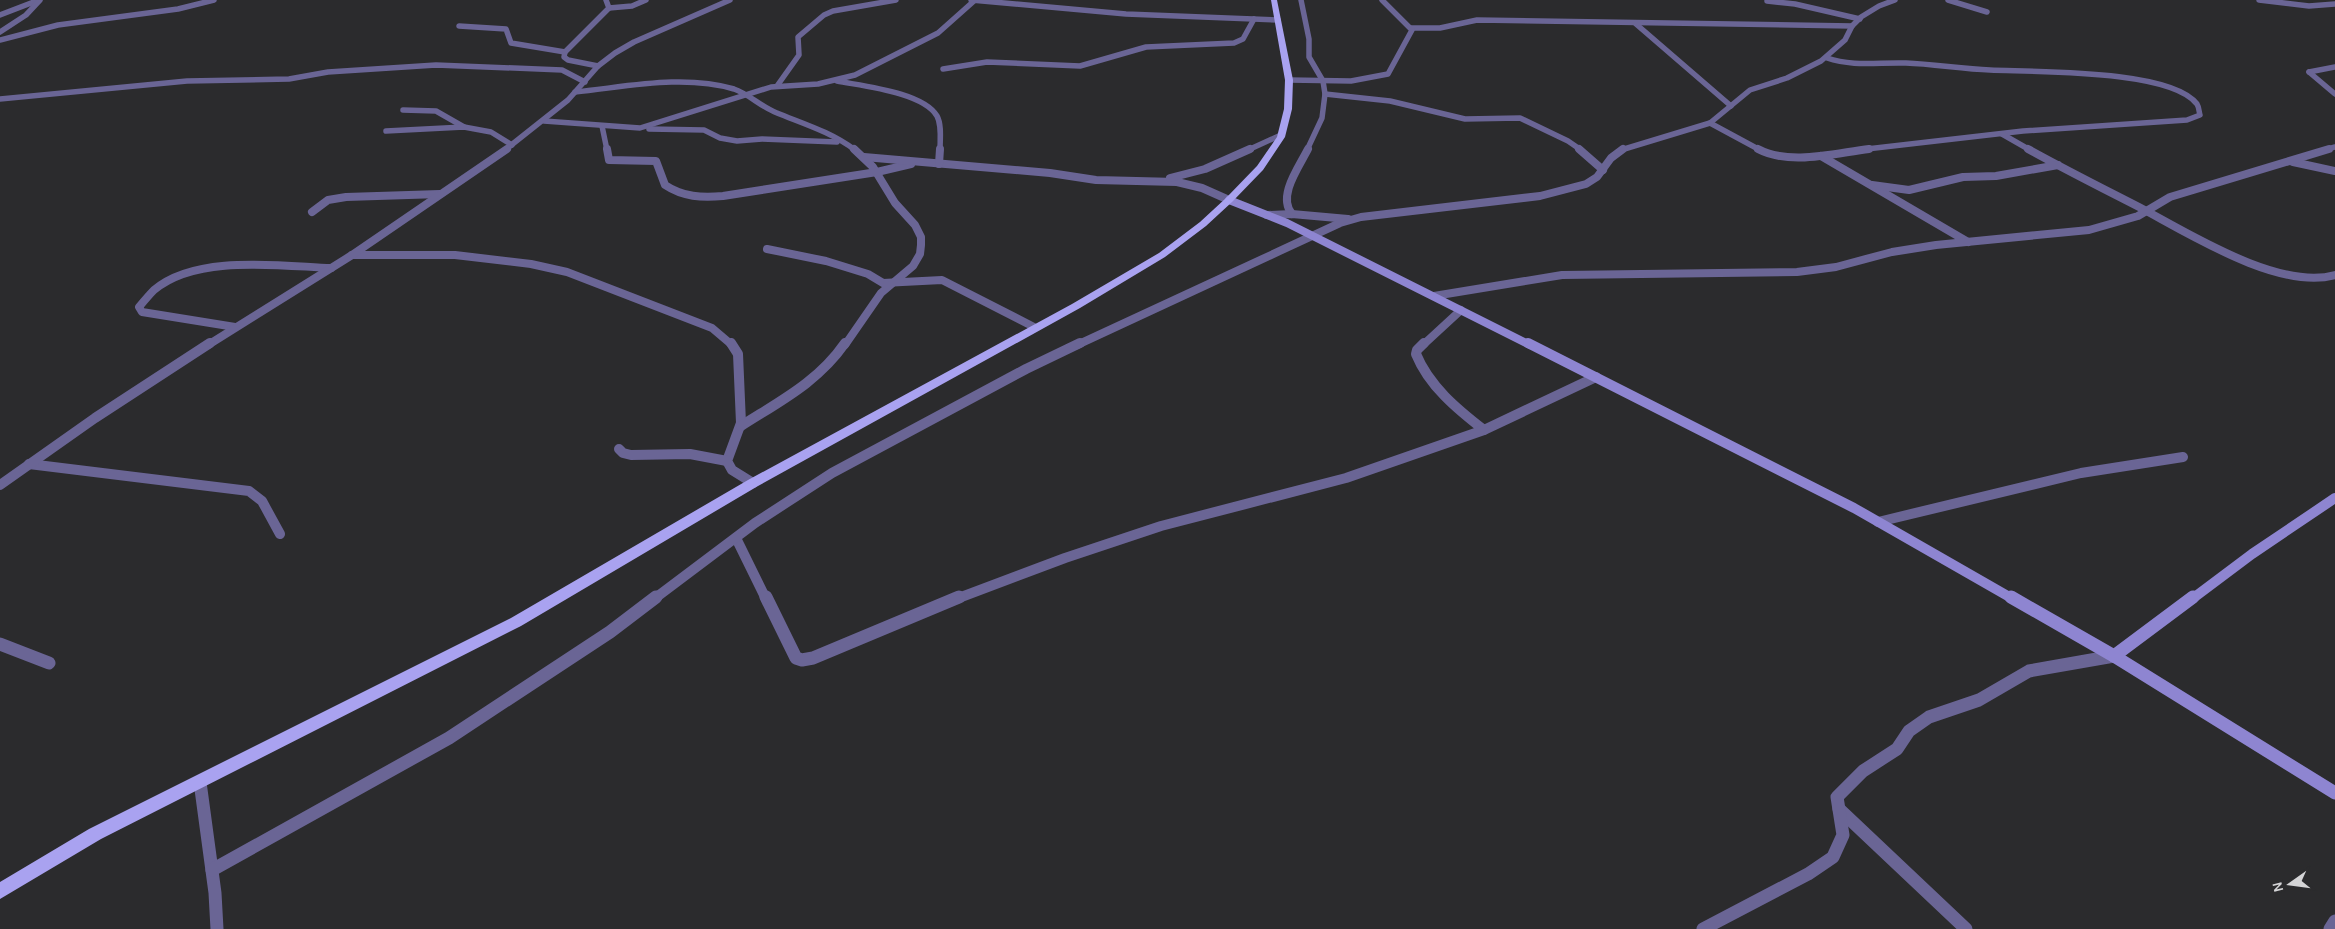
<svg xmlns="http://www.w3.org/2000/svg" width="2335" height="929" font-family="Karla,sans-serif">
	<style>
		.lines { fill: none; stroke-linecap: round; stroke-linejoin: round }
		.street-far3 { stroke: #6a6595; stroke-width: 5.5 }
		.street-far2 { stroke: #6a6595; stroke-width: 8 }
		.street-far1 { stroke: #6a6595; stroke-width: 10 }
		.street { stroke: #6a6595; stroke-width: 13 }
		.secondary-far2 { stroke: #8e85d1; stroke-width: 8 }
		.secondary-far1 { stroke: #8e85d1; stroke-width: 10 }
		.secondary { stroke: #8e85d1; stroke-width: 13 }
		.primary { fill: #a9a2f0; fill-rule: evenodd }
	</style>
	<rect width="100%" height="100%" fill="#2b2b2d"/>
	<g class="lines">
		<!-- street-far3 -->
		<g class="street-far3">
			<polyline points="971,0 1126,14 1278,20"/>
			<polyline points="1301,0 1309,39 1309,57 1323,81 1325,94 1322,118 1307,150"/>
			<polyline points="1948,0 1987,12"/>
			<polyline points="2259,0 2309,6 2335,4"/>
			<polyline points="1767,1 1795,4 1860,19"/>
			<polyline points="609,8 632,6 646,0"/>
			<polyline points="0,15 39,0"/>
			<polyline points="1636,24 1731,106"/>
			<polyline points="459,26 506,29 511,43 565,52"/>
			<polyline points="1411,28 1440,28 1477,20 1852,26"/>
			<polyline points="0,32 26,15 40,0"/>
			<polyline points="0,40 58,25 178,9 214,0"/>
			<path d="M1827,58C1853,67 1879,62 1906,63C1934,64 1962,69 1990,70C2033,72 2171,69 2197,104C2199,107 2199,112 2200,115L2187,120L2023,131L1858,150"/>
			<polyline points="598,66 568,60 564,57 565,52 609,8 606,0"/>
			<polyline points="943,69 987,62 1080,66 1146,47 1234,43 1243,39 1254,19"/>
			<polyline points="2309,72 2335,94"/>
			<polyline points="2309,72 2335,67"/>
			<polyline points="1289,80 1351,81 1388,74 1412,30 1382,0"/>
			<path d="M837,81C862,86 923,92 937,116C942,125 940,140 940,150"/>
			<polyline points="777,86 799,55 798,37 824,15 833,11 896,0"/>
			<path d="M575,92C626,87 683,74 734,89C749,94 761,107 777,113C804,124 831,132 855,150"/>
			<polyline points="1325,94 1390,101 1465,119 1520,118 1568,141 1581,150"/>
			<polyline points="0,99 187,81 289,79 328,72 436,65 562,70 585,82"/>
			<polyline points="403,110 436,111 464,127"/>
			<polyline points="544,121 640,128 771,87 818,84 855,75 938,33 974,1"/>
			<polyline points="1710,123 1760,150"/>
			<polyline points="602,126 607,150"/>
			<polyline points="649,129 704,130 720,138 737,141 762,139 837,142"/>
			<polyline points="386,131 464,127 491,132 512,145"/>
			<polyline points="2002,134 2030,150"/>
			<polyline points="505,150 568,100 598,66 615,53 634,42 730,0"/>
			<polyline points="1248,150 1281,135"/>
			<polyline points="1621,150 1710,123 1750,90 1787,78 1821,61 1845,40 1852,26 1861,17 1879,6 1895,0"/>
			<polyline points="2325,150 2335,147"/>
		</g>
		<!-- street-far2 -->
		<g class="street-far2">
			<path d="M607,149L609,160L656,161L665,185C683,197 702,198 723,196L877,172L911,164"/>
			<polyline points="1579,149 1603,170"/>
			<path d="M1758,149C1790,166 1835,153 1869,149"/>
			<path d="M2028,149C2064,169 2102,188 2139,207C2188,233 2279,291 2335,275"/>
			<polyline points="1821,156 1968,242"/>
			<polyline points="864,157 1050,173 1096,180 1177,182 1202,188 1229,200"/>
			<polyline points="2293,162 2335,171"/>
			<polyline points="939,164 940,149"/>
			<polyline points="1170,178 1205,169 1250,149"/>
			<polyline points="1872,185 1909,190 1963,177 1996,176 2058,165"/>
			<polyline points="312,212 328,200 346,197 440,194"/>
			<path d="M1292,214C1277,196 1299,167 1308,149"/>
			<polyline points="1267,215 1292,214 1348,219"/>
			<polyline points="767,249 826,261 868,274 883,283 942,280 1034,327"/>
			<polyline points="352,255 455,255 531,264 567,272 712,328 732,345"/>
			<polyline points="1434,296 1562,275 1797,272 1836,267 1892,252 1936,245 2089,230 2138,216 2170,197 2329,149"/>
			<path d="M235,327L142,312L139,307C144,301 149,295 154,290C196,254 280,266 331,268"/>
			<polyline points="208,345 352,255 507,149"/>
			<polyline points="845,345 881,293 913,266 920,254 921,245 921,237 915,225 895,203 873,167 854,149"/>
			<polyline points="1077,345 1340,223 1361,217 1540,196 1586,184 1597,177 1611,158 1623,149"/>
			<polyline points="1423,345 1461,310"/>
		</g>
		<!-- street-far1 -->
		<g class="street-far1">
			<polyline points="731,343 738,354 741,423 727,461 732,470 753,483"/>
			<path d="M1424,343L1417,350L1416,354C1429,386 1457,409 1484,430"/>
			<path d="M741,426C780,401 818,382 845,343"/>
			<polyline points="619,449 623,453 631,455 690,454 727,461"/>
			<polyline points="29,464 249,491 262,501 280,534"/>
			<polyline points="0,485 95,418 210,343"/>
			<polyline points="1878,522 2081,473 2183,457"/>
			<polyline points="736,538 766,599"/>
			<polyline points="654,599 755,523 832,473 1026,369 1080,343"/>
			<polyline points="956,599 1065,558 1161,526 1346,478 1484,430 1596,377"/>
		</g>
		<!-- street -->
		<g class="street">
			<polyline points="766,597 796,658 802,660 813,658 959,597"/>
			<polyline points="0,644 49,663"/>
			<polyline points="200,782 215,893 217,929"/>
			<polyline points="1839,809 1966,929"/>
			<polyline points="212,870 449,738 610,632 656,597"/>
			<polyline points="1703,929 1808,874 1833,857 1843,835 1837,797 1863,771 1897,749 1909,731 1929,717 1979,700 2029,671 2114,656"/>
			<polyline points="2330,929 2335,921"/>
		</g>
		<!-- secondary-far2 -->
		<polyline class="secondary-far2" points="1229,200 1287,223 1530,345"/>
		<!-- secondary-far1 -->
		<g class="secondary-far1">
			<polyline points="1528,343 1854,508 2013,599"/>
			<polyline points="2192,599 2252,554 2335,498"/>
		</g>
		<!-- secondary -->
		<g class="secondary">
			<polyline points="2011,597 2114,656 2335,793"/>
			<polyline points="2114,656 2193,597"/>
		</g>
		<!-- primary -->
		<polygon class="primary" points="1271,0 1277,0 1293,80 1292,109 1285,137 1263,170 1232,202 1206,226 1165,257 1080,308 758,486 521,626 101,839 0,899 0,882 89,829 511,618 748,480 1072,304 1159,253 1200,222 1226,198 1257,166 1277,137 1284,109 1285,80"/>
	</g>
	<!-- north arrow -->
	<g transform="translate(2290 884) rotate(256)" stroke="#2b2b2d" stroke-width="4" paint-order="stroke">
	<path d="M0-4L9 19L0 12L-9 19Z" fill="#d4d4d6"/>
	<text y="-8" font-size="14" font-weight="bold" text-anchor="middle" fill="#d4d4d6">N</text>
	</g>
</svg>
